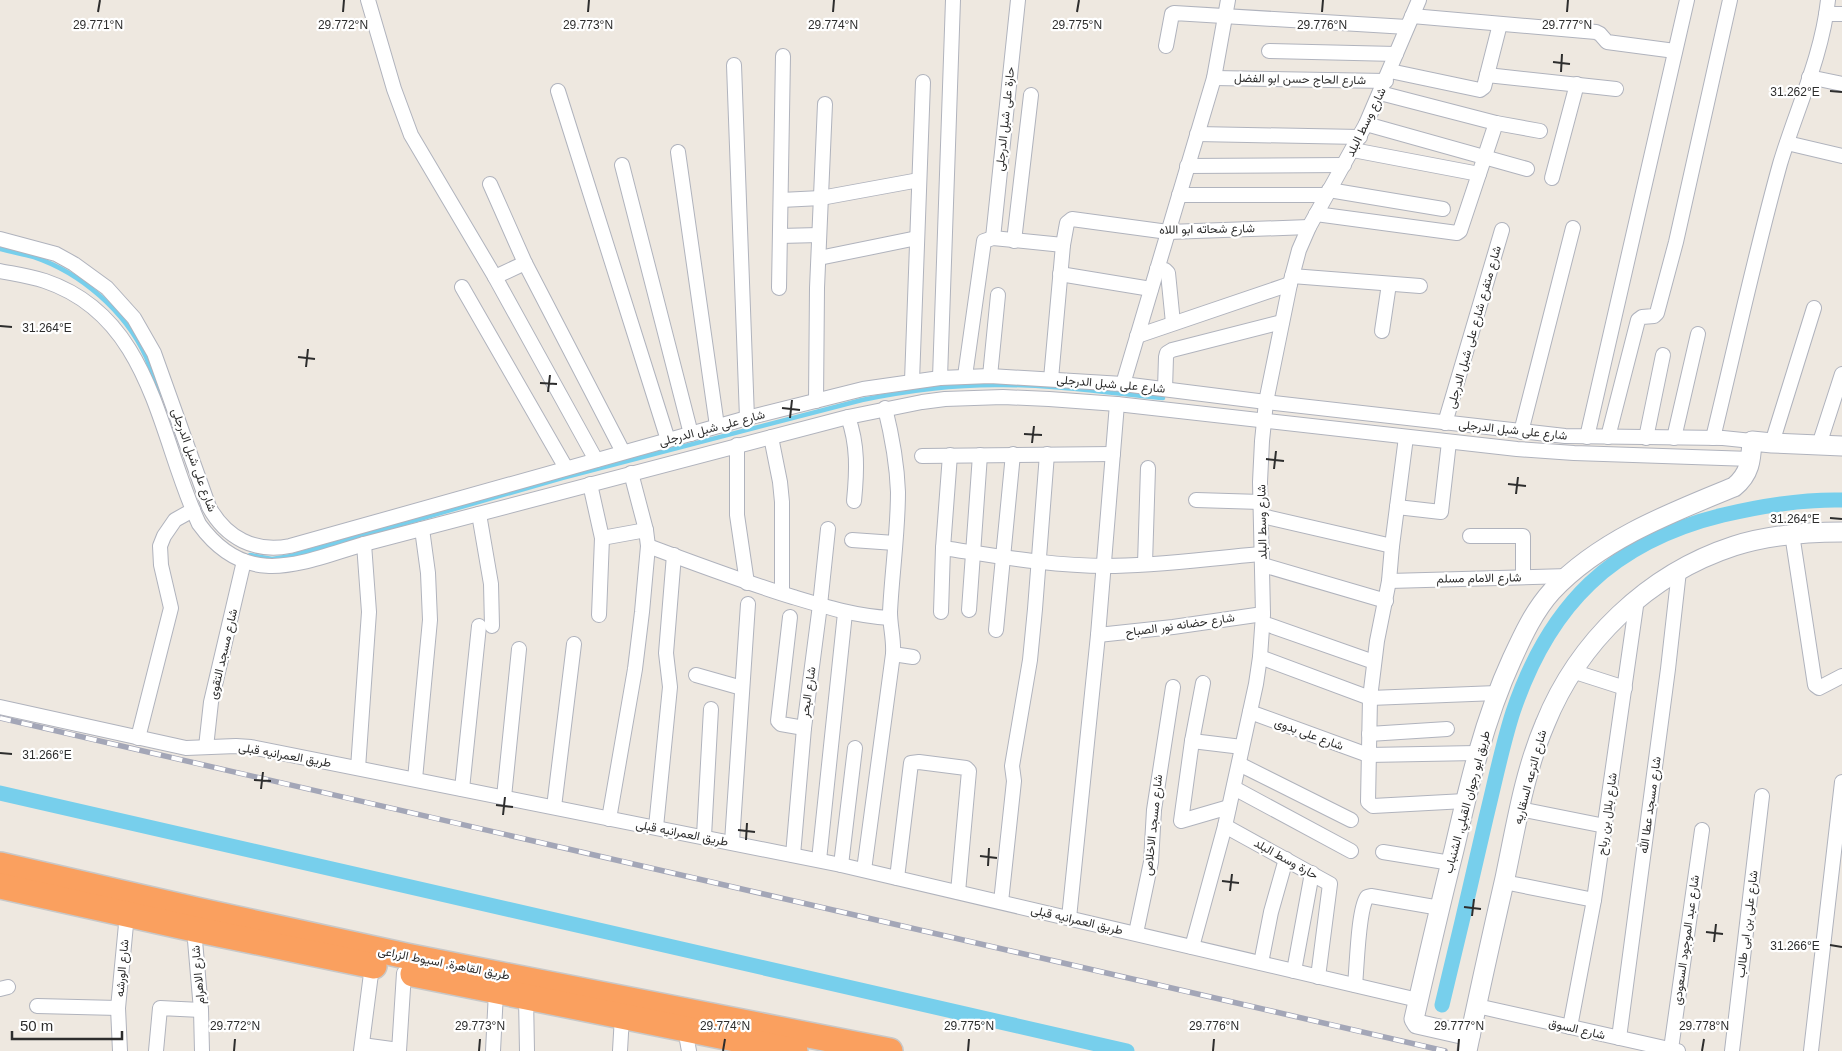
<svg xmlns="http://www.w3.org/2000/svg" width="1842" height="1051" font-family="Arial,Vazirmatn,sans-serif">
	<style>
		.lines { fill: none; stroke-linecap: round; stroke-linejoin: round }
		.stream { stroke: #77cfec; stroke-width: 4.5 }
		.canal { stroke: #77cfec; stroke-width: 15 }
		.street-casing { stroke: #b0b3bd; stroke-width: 16 }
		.secondary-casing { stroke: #b0b3bd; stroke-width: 21 }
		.highway-casing { stroke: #c8c8c8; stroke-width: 28 }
		.street { stroke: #fff; stroke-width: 14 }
		.secondary { stroke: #fff; stroke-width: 19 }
		.highway { stroke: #faa05f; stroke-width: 25 }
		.rail-casing { stroke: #a3a6b7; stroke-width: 5.5 }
		.rail { stroke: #fff; stroke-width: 4; stroke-dasharray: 11; stroke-linecap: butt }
		.ticks { fill: none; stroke: #2d2d2d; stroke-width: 2 }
		.labels { text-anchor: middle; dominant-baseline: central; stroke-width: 4.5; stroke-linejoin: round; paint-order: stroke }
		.street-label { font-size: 12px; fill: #2d2d2d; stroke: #fff }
		.ticks-label { font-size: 12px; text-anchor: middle; fill: #2d2d2d; stroke: #fff; stroke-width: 4.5; stroke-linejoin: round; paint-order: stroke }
	</style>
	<rect width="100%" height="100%" fill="#eee8e0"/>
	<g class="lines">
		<!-- stream -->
		<g class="stream">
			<path d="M0,249C11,252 23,254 34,257C81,273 125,311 146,357C151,370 155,384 159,397"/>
			<path d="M250,555L272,559L291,556L562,478L862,400C906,391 950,385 995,385C1051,384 1108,393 1163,398"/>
		</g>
		<!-- canal -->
		<g class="canal">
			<polyline points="0,793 1127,1051"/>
			<path d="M1442,1005C1457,943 1472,880 1486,818C1495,782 1502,746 1513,712C1549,605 1612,542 1723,515C1761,506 1802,499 1842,500"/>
		</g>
		<!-- street casing -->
		<g class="street-casing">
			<g id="street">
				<polyline points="368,0 394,89 411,135 495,277 596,460"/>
				<polyline points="1826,14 1842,14"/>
				<polyline points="1412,16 1596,32 1600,34 1607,42 1675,51"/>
				<polyline points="1166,46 1172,14 1174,13 1407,27"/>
				<polyline points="1269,51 1396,54"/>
				<polyline points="734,65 747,418"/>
				<polyline points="1390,71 1480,90 1484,87 1487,75 1616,89"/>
				<polyline points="1487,75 1500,24"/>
				<polyline points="1809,77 1842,84"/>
				<polyline points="1214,78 1386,81"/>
				<polyline points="558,91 668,440"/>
				<polyline points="1380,93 1496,123 1540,131"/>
				<polyline points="1366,124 1527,169"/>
				<polyline points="1197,134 1360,137"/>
				<polyline points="1787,143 1842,156"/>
				<polyline points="1353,150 1479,174"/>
				<polyline points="678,152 717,426"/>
				<polyline points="622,165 691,434"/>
				<polyline points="1187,166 1344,165"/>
				<polyline points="1552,178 1577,84"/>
				<polyline points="490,184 525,263 623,452"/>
				<polyline points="1329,190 1443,209"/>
				<polyline points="1179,195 1326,195"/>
				<polyline points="781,200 821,198 919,180"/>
				<polyline points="1316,214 1457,233 1460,231 1496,123"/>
				<polyline points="780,236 819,235"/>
				<polyline points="993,238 1018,0"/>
				<path d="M0,239L56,254L74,264L107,288L134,318L154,353L209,507C226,538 255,553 290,546L747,418L863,389L940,378L990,376L1123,384L1266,402L1565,436L1723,438L1752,441"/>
				<polyline points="1014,241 1031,95"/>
				<polyline points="819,258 917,238"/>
				<polyline points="1157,269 1165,270 1168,273 1173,323"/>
				<path d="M0,271C15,274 30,276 45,281C152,317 158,436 199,524C247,590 300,563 364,544L848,417L922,402L945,399L1003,397L1049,399L1117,404L1517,449L1574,453L1751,459"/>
				<polyline points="1060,274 1151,289"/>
				<polyline points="1292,276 1420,286"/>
				<polyline points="495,277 525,263"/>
				<polyline points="462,287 566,468"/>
				<polyline points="779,288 783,56"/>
				<polyline points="1382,331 1389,284"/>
				<polyline points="1137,336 1290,284"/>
				<polyline points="965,376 984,241 993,238 1063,245"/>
				<polyline points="990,376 998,295"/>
				<polyline points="940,378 953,0"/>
				<polyline points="1051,379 1063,245 1067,223 1072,219 1168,232 1309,227"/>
				<polyline points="912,381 923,82"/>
				<polyline points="1123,384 1214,78 1228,0"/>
				<polyline points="1165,389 1166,357 1167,353 1172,350 1282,322"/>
				<polyline points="816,401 817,288 825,104"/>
				<path d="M848,417C858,445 857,471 854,501"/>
				<polyline points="1445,423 1502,230"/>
				<polyline points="1521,432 1573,228"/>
				<polyline points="771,437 780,482 782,502 782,593"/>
				<polyline points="1406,437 1392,546 1389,581 1377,641 1370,698 1368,802 1373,806 1465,801"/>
				<polyline points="1587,437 1687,0"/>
				<polyline points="1608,437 1638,320 1642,317 1654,316 1657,313 1676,242 1730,0"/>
				<polyline points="1646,438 1663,355"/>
				<polyline points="1674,438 1698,334"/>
				<path d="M1713,438C1735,347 1755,254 1780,164C1796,110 1822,57 1828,0"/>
				<polyline points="1772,443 1814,308"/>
				<polyline points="737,445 737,515 747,583"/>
				<polyline points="1819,445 1842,374"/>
				<polyline points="922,456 1113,454"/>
				<polyline points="590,484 602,538 599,615"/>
				<polyline points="1196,500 1261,502"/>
				<polyline points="1397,507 1441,512 1449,442"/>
				<polyline points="479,514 491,584 492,626"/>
				<polyline points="1262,516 1392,546"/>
				<polyline points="1792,534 1815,685 1819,688 1842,676"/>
				<polyline points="1470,536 1523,536 1523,577"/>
				<polyline points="602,538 646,530"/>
				<polyline points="852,540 895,543"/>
				<path d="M648,546C696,564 744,582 793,597C826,607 855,616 890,618"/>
				<path d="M943,548C997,556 1052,566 1106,566C1158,566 1211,558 1262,554"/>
				<polyline points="1145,564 1148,468"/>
				<polyline points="1263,565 1386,601"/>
				<polyline points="1389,581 1569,576"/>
				<polyline points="969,610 980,455"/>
				<polyline points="941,612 943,548 950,455"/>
				<polyline points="790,617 778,721 781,724 804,728"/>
				<polyline points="1263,623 1374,662"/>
				<polyline points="996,630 1013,454"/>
				<polyline points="1098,635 1173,627 1263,614"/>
				<polyline points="893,654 913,657"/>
				<polyline points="1260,657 1370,698 1497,693"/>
				<polyline points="1572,671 1625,688"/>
				<polyline points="696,675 742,688"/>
				<polyline points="1203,683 1192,741 1181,821 1229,807"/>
				<polyline points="0,707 186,748 236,746 251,747 841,865 1418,1000"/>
				<polyline points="1250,712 1368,755 1477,753"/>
				<polyline points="1369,734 1447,729"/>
				<polyline points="138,738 171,608 161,565 160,546 164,536 175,520 193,510"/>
				<polyline points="1192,741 1242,747"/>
				<polyline points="206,747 211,702 244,561"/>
				<polyline points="1239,764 1351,820"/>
				<polyline points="358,768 369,612 364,544"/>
				<polyline points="415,779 430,620 428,573 422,529"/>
				<polyline points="1234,788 1351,851"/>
				<polyline points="462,789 479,626"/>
				<polyline points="504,797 519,649"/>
				<polyline points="554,807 574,644"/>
				<polyline points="1520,809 1605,826"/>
				<polyline points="609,819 635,669 642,612 648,546 646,530 631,473"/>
				<polyline points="1225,826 1330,884 1318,977"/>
				<polyline points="656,827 670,687 666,653 674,555"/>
				<polyline points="704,836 711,709"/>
				<polyline points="732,842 748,604"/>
				<polyline points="1383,852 1451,863"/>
				<polyline points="793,855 804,728 820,605 828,529"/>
				<polyline points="819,860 845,613"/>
				<polyline points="841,865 855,748"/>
				<path d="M864,870L893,654C894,639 890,626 890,612C892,572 898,532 898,492C897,464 892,436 885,408"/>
				<polyline points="897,878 911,763 919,762 966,768 969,771 958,892"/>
				<polyline points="1504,882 1594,900"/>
				<polyline points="1001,902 1014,781 1012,766 1030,660 1035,609 1047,454"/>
				<polyline points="1069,918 1098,635 1117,404"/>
				<polyline points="194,929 201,1010 202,1051"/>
				<polyline points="1136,933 1151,862 1154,810 1173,687"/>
				<polyline points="1192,947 1225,826 1256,684 1260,657 1263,614 1260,482 1262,441 1266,402 1290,284 1299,250 1309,227 1366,124 1419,0"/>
				<polyline points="1261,963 1271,912 1286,859"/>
				<polyline points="1294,971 1312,873"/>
				<path d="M1355,985C1357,967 1358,910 1367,897L1371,896L1440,908"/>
				<polyline points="0,989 8,987"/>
				<polyline points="526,997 527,1051"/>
				<polyline points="37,1006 118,1008"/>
				<polyline points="1477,1006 1678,1051"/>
				<polyline points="1570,1027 1594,900 1637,599"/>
				<polyline points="685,1029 689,1051"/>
				<polyline points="1619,1038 1668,669 1679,571"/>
				<polyline points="362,1045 399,1050"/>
				<polyline points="1671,1049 1702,830"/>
				<polyline points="120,1051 118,1008 127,914"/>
				<polyline points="156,1051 160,1008 201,1010"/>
				<polyline points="361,1051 372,966"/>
				<polyline points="399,1051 404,973"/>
				<polyline points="493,1051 496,992"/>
				<polyline points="620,1051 622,1016"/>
				<polyline points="1732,1051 1762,796"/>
				<polyline points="1811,1051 1842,782"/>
			</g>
		</g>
		<!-- secondary casing -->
		<g class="secondary-casing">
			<g id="secondary">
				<path d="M1470,1036L1417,1024L1414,1019C1427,962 1440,906 1454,850C1469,785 1484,720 1512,659C1523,635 1534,611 1552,591C1600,540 1670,513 1734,487C1750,474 1751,460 1752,441L1772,443L1842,446"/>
				<path d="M1467,1051C1479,993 1492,935 1505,878C1516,826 1524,773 1545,724C1578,642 1648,574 1734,546C1769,535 1806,532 1842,532"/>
			</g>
		</g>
		<!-- highway casing -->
		<g class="highway-casing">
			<g id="highway">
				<polyline points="0,865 196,910 406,956 890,1051"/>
				<polyline points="0,886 194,929 374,966"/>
				<polyline points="413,974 795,1051"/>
			</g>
		</g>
		<!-- street -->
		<use href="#street" class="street"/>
		<!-- secondary -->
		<use href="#secondary" class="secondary"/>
		<!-- highway -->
		<use href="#highway" class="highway"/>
		<!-- rail casing -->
		<g class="rail-casing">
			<polyline id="rail" points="0,718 1445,1051"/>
		</g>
		<!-- rail -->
		<use href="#rail" class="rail"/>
	</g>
	<!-- ticks -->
	<path class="ticks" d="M98,12L100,0M343,12L344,0M588,12L589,0M833,12L834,0M1077,12L1079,0M1322,12L1323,0M1567,12L1568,0M1553,62L1570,64M1561,72L1562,54M1830,91L1842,92M0,326L12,327M298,357L315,359M306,367L308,349M540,383L557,384M548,392L550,375M782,408L800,410M790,418L792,400M1024,434L1042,435M1032,443L1034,426M1266,459L1284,461M1274,469L1276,451M1508,484L1526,486M1516,494L1518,477M1830,518L1842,519M0,753L12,754M254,780L271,781M261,789L263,772M496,805L513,807M503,815L505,797M738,830L755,832M746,840L747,823M980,856L997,858M988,866L989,848M1222,881L1239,883M1230,891L1232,874M1464,907L1481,909M1472,916L1474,899M1706,932L1723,934M1714,942L1716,924M1830,945L1842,947M234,1051L235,1039M479,1051L480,1039M723,1051L725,1039M968,1051L969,1039M1213,1051L1214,1039M1458,1051L1459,1039M1702,1051L1704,1039"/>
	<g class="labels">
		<!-- street labels -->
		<g class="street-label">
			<text transform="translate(1300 79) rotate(1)">شارع الحاج حسن ابو الفضل</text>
			<text transform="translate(1005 119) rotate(-84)">حارة على شبل الدرجلى</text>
			<text transform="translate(1366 122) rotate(-64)">شارع وسط البلد</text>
			<text transform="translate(1207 229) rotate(-1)">شارع شحاته ابو اللاه</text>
			<text transform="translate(1474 327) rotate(-74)">شارع متفرع شارع على شبل الدرجلى</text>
			<text transform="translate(1111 384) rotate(5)">شارع على شبل الدرجلى</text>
			<text transform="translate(712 428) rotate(-15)">شارع على شبل الدرجلى</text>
			<text transform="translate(1513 430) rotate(6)">شارع على شبل الدرجلى</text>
			<text transform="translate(194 460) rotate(70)">شارع على شبل الدرجلى</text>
			<text transform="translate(1262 522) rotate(-91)">شارع وسط البلد</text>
			<text transform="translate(1479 578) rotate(-1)">شارع الامام مسلم</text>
			<text transform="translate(1180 625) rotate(-8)">شارع حضانه نور الصباح</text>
			<text transform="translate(223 654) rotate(-77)">شارع مسجد التقوى</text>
			<text transform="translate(808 692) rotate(-82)">شارع البحر</text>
			<text transform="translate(1309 734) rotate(20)">شارع على بدوى</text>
			<text transform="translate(285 755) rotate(10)">طريق العمرانيه قبلى</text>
			<text transform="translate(1530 777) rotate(-75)">شارع الترعه السقاريه</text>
			<text transform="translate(1467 802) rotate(-75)">طريق ابو رجوان القبلي, الشنباب</text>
			<text transform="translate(1650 805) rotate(-82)">شارع مسجد عطا الله</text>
			<text transform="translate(1607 814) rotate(-82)">شارع بلال بن رباح</text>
			<text transform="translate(1153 825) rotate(-84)">شارع مسجد الاخلاص</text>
			<text transform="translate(682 833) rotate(11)">طريق العمرانيه قبلى</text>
			<text transform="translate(1286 859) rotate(29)">حارة وسط البلد</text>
			<text transform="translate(1077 920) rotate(13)">طريق العمرانيه قبلى</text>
			<text transform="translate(1747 924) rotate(-83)">شارع على بن ابى طالب</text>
			<text transform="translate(1686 940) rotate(-82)">شارع عبد الموجود السعودى</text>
			<text transform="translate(444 963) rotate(11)">طريق القاهرة, اسيوط الزراعى</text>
			<text transform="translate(122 968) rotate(-85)">شارع الورشه</text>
			<text transform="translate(198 975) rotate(-95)">شارع الاهرام</text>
			<text transform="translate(1577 1029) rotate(13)">شارع السوق</text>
		</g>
	</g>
	<g class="ticks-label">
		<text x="98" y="29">29.771°N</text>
		<text x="343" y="29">29.772°N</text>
		<text x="588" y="29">29.773°N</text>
		<text x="833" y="29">29.774°N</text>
		<text x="1077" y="29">29.775°N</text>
		<text x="1322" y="29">29.776°N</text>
		<text x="1567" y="29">29.777°N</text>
		<text x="1795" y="96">31.262°E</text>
		<text x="47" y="332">31.264°E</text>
		<text x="1795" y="523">31.264°E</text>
		<text x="47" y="759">31.266°E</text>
		<text x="1795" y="950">31.266°E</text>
		<text x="235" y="1030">29.772°N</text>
		<text x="480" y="1030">29.773°N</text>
		<text x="725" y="1030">29.774°N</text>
		<text x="969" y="1030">29.775°N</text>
		<text x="1214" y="1030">29.776°N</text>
		<text x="1459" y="1030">29.777°N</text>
		<text x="1704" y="1030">29.778°N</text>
	</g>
	<!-- scale -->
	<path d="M12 1031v8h110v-8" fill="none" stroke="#2d2d2d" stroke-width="2.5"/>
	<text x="20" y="1031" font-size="15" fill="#2d2d2d" stroke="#ffffff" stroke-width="4" paint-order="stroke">50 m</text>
</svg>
